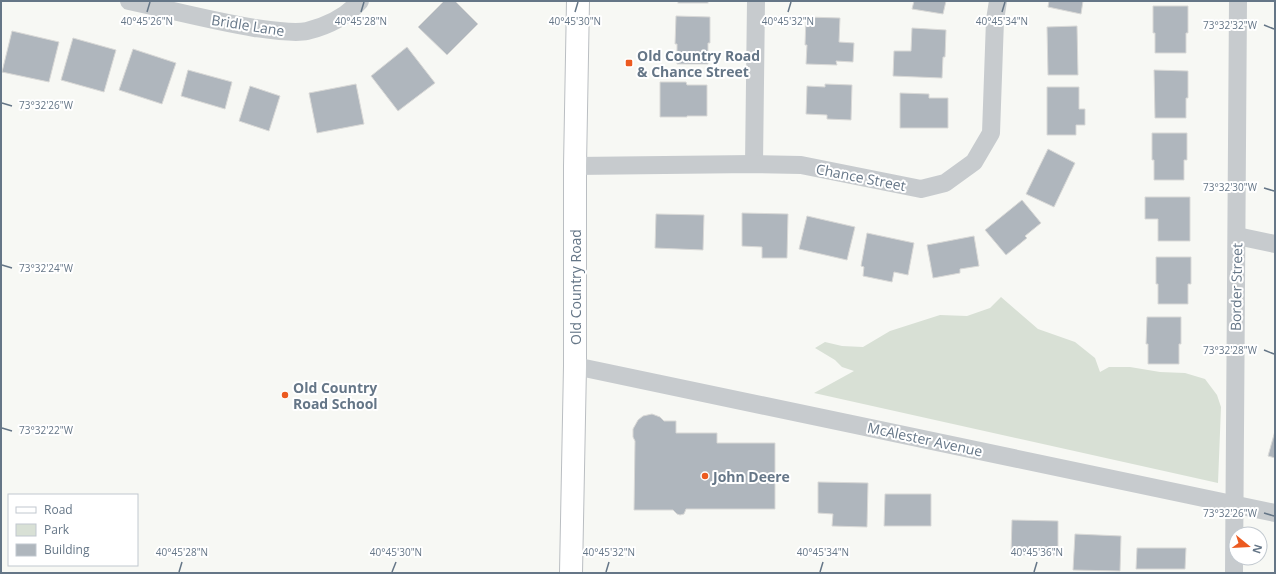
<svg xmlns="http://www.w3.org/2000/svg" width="1276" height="574" font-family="'Open Sans',sans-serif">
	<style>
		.green { fill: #d8e0d5 }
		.building { fill: #afb6bd; stroke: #d9d9d7 }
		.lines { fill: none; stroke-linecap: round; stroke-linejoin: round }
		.primary-casing { stroke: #babec2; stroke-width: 24 }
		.minor { stroke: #c7cbce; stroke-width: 18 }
		.primary { stroke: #fff; stroke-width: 22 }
		.ticks { fill: none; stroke: #657687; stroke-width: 1.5 }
		.poi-dot { fill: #ec5a20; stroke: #fff; stroke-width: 1.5 }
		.labels { text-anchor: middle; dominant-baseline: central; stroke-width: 4; stroke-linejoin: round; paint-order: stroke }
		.street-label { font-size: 14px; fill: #657687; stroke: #fff }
		.poi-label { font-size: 14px; font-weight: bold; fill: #657687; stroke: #fff; text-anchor: start }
		.ticks-label { font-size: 10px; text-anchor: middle; fill: #657687; stroke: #fff; stroke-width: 4; stroke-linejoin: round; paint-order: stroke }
	</style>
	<rect width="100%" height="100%" fill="#f7f8f4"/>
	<!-- green -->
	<polygon class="green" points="1001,297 1038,329 1075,342 1095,358 1100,372 1109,367 1130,367 1160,372 1185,373 1205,379 1217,395 1221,407 1218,483 814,393 854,371 842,367 835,360 815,348 825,342 842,346 863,347 890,331 940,315 967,316 990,308"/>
	<!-- building -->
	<g class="building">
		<polygon points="444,1 455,1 478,24 447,55 418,27"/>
		<rect x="678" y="1" width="30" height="2"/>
		<polygon points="914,1 946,1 943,14 912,9"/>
		<polygon points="1049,1 1083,1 1081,14 1048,7"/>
		<polygon points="1153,6 1188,6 1188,33 1186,33 1186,53 1155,53 1155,33 1153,33"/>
		<polygon points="676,16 710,17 710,43 708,43 708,64 677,64 677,44 675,44"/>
		<polygon points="806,17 840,18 839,42 854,43 853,62 836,61 837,65 806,64 807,45 805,45"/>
		<polygon points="1077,26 1078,75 1048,75 1047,27"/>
		<polygon points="912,28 946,30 945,57 943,57 942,78 893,76 894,51 911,51"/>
		<polygon points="12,31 59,42 49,82 2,72"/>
		<polygon points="73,38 116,50 104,92 61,80"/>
		<polygon points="407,47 435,83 398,111 371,76"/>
		<polygon points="133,49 176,63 162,104 119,90"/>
		<polygon points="188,70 232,82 225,109 181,96"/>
		<polygon points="1154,70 1188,71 1188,98 1186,98 1186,118 1155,118"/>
		<polygon points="660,82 686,82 687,85 707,85 707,116 687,116 687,117 660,117"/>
		<polygon points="356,84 364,124 317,133 309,93"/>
		<polygon points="825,84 852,85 851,120 827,119 827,115 806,114 807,86 825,87"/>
		<polygon points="250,86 280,96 269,131 239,121"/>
		<polygon points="1047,87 1079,87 1079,109 1085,109 1085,125 1076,125 1076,135 1047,135"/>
		<polygon points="900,93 929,94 929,98 948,98 948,128 900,128"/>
		<polygon points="1152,133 1187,133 1187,160 1184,160 1184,180 1154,180 1154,160 1152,160"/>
		<polygon points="1048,149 1075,163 1054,207 1026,194"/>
		<polygon points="1145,197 1190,197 1190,241 1158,241 1158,219 1145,219"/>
		<polygon points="1022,200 1041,223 1025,236 1027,238 1006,255 985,230"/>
		<polygon points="742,213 788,214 787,258 762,258 762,247 742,246"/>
		<polygon points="656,214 704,215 703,250 655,248"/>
		<polygon points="807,216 855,227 847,260 799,249"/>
		<polygon points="867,233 914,243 908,275 894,272 892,282 863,276 864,267 861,266"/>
		<polygon points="974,236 979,266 960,269 960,273 933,278 927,245"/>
		<polygon points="1156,257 1191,257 1191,284 1188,284 1188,304 1158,304 1158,284 1156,284"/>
		<polygon points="1147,317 1181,317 1181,344 1179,344 1179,364 1148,364 1148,344 1146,344"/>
		<polygon points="652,414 660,417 664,421 676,421 676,433 717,433 717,443 775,443 775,509 686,509 684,514 680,515 677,514 673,510 634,510 635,441 633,437 633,429 638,420 643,416"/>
		<polygon points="1275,431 1275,458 1268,456"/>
		<polygon points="818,482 868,483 867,527 832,526 833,514 818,513"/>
		<polygon points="885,494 931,494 931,526 884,526"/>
		<polygon points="1012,520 1058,521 1058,555 1011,555"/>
		<polygon points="1075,534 1121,536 1120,571 1073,570"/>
		<polygon points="1137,548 1186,548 1185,569 1136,569"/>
	</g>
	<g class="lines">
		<!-- primary casing -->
		<g class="primary-casing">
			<polyline id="primary" points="571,573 575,366 575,166 578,1"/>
		</g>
		<!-- minor -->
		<g class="minor">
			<path d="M129,1C171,10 213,21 255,28C269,30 294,34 307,31C327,26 347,16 360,1"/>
			<polyline points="754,164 756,1"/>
			<polyline points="575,166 754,164 801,165 921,189 945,183 974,162 991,133 995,20 998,1"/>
			<polyline points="1237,236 1275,244"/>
			<polyline points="575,366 1275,513"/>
			<polyline points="1234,573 1238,1"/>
		</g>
		<!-- primary -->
		<use href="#primary" class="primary"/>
	</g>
	<!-- ticks -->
	<path class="ticks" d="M147,12L150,2M361,12L364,2M575,12L578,2M788,12L791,2M1002,12L1005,2M1264,25L1274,29M2,103L12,106M1264,188L1274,191M2,265L12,268M1264,350L1274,354M2,428L12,431M1264,513L1274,516M179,572L182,562M392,572L396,562M606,572L609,562M820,572L823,562M1034,572L1037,562"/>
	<!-- markers -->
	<g class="poi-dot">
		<rect x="625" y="59" width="8" height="8" rx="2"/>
		<circle cx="285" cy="395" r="4"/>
		<circle cx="705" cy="476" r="4"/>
	</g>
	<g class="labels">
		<!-- street labels -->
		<g class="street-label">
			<text transform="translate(248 25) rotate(9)">Bridle Lane</text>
			<text transform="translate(861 177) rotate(11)">Chance Street</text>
			<text transform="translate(575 287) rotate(-90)">Old Country Road</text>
			<text transform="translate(1236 287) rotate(-89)">Border Street</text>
			<text transform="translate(925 439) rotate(12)">McAlester Avenue</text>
		</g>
		<!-- poi labels -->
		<g class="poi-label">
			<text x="637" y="55">Old Country Road<tspan x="637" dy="16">&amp; Chance Street</tspan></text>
			<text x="293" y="387">Old Country<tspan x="293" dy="16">Road School</tspan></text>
			<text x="713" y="476">John Deere</text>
		</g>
	</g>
	<g class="ticks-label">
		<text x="147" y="25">40°45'26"N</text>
		<text x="361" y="25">40°45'28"N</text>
		<text x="575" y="25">40°45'30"N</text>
		<text x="788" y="25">40°45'32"N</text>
		<text x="1002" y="25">40°45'34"N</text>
		<text x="1230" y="29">73°32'32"W</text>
		<text x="46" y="109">73°32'26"W</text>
		<text x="1230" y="191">73°32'30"W</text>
		<text x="46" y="272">73°32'24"W</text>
		<text x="1230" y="354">73°32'28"W</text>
		<text x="46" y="434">73°32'22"W</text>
		<text x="1230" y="517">73°32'26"W</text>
		<text x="182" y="556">40°45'28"N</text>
		<text x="396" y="556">40°45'30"N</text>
		<text x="609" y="556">40°45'32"N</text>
		<text x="823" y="556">40°45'34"N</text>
		<text x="1037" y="556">40°45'36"N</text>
	</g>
	<!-- border -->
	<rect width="1276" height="574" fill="none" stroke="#657687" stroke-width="4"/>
	<!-- legend -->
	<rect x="8" y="494" width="130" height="72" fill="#ffffff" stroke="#c1c8cf"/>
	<rect x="16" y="507" width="20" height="6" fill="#ffffff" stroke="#c1c8cf"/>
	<text x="44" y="514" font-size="12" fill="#657687">Road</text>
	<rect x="16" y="524" width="20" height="12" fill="#d8e0d5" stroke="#c1c8cf"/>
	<text x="44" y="534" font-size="12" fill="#657687">Park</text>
	<rect x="16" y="544" width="20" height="12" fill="#afb6bd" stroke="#c1c8cf"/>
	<text x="44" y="554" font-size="12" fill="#657687">Building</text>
	<!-- north arrow -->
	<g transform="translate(1248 546) rotate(108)"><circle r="19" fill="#ffffff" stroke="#c1c8cf"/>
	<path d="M0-3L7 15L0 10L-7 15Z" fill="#ec5a20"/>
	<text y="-6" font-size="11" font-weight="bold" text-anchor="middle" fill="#657687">N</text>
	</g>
</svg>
